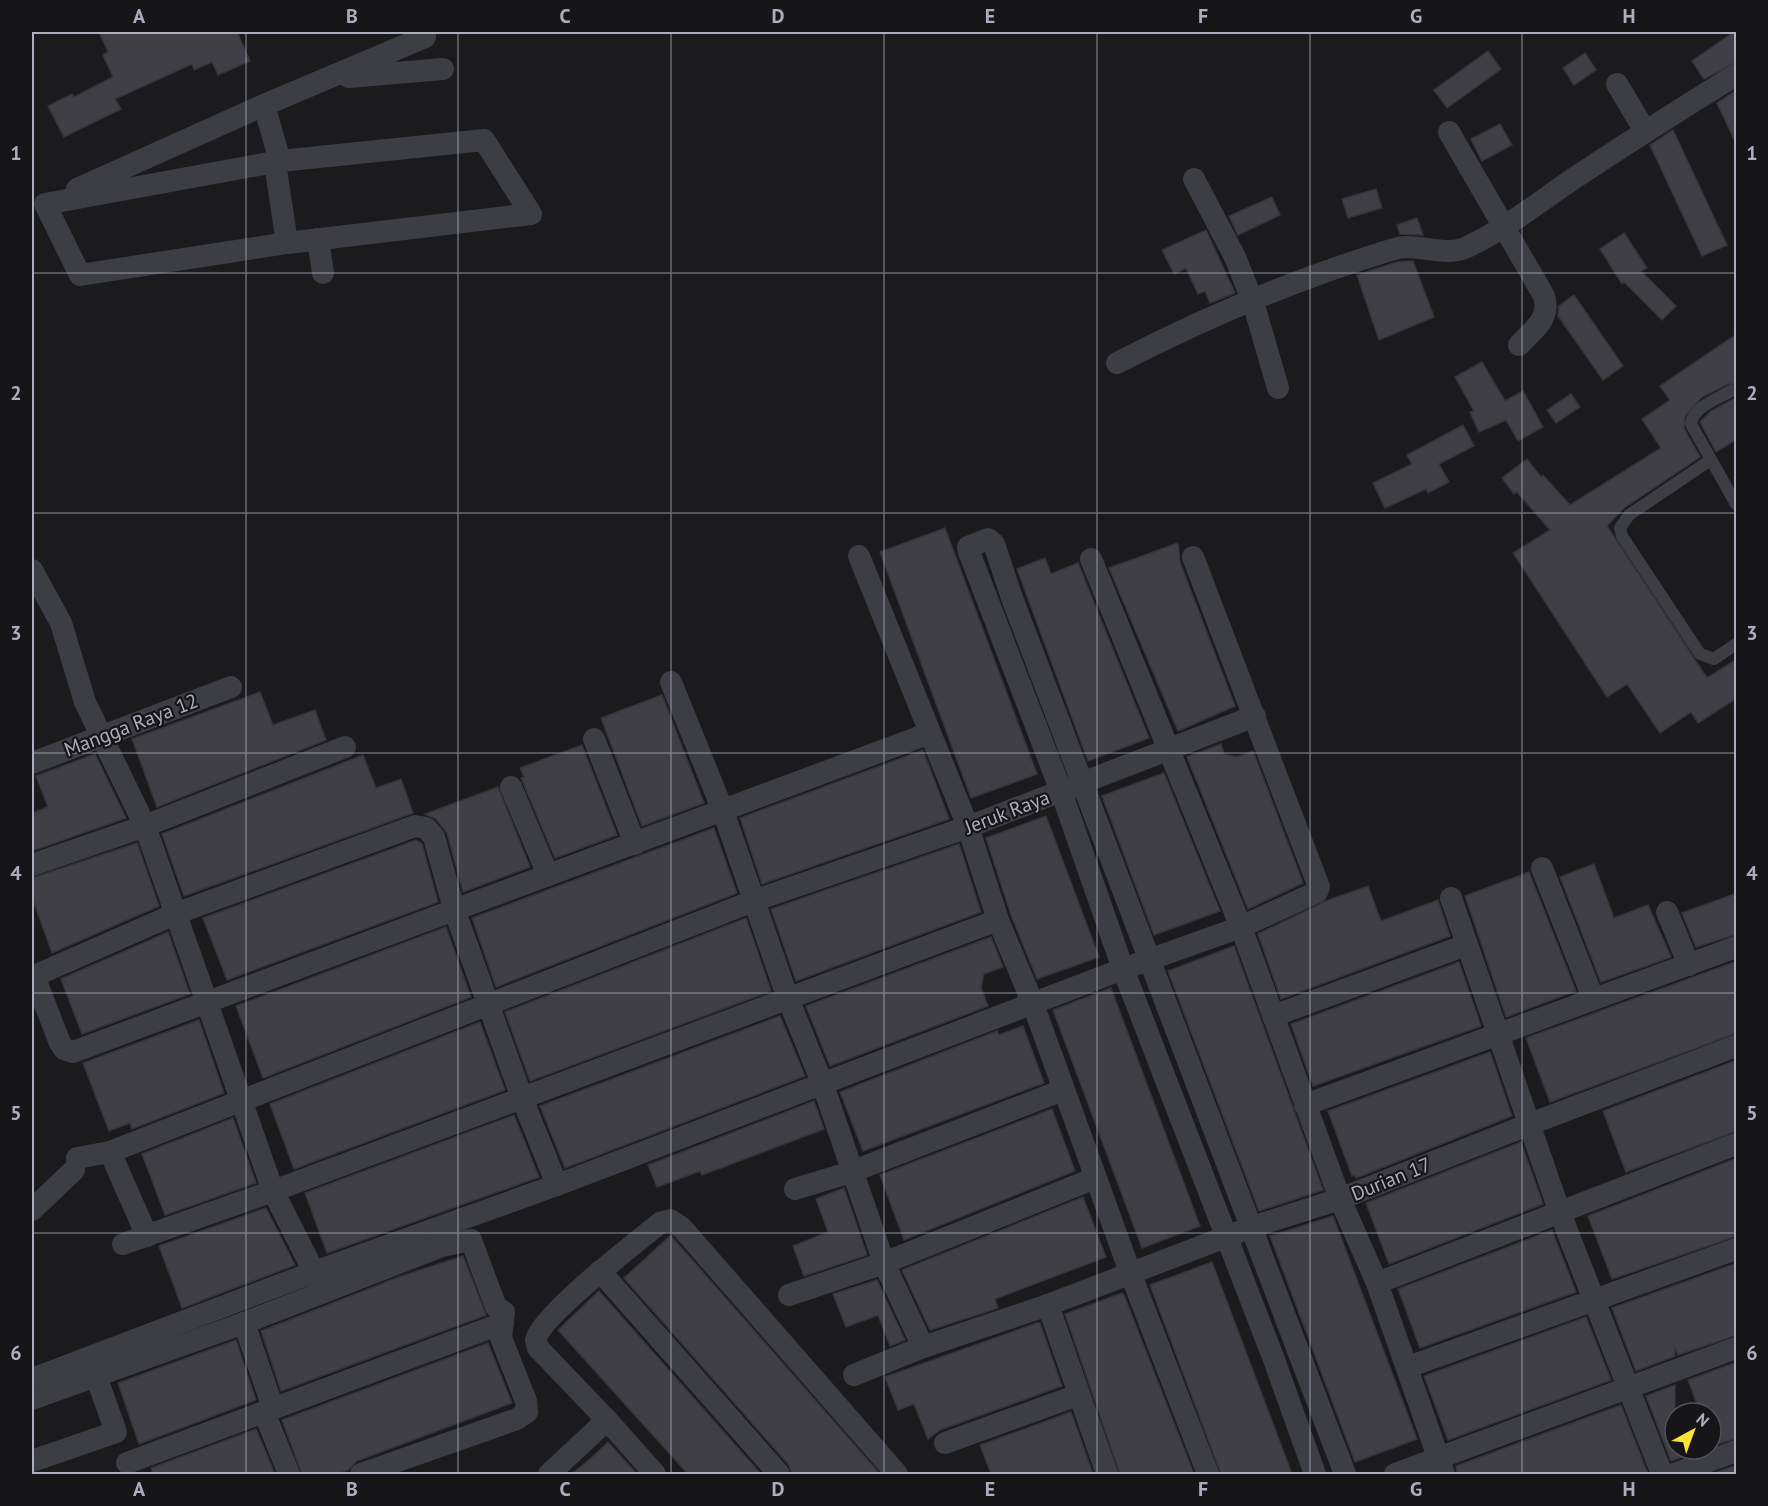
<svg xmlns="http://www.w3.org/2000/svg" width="1768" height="1506" font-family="'PT Sans',sans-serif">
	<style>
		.building { fill: #403f45; stroke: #353439; stroke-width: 1.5 }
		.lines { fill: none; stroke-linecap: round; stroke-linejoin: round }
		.lane { stroke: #3d3d44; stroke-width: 12 }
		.street { stroke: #3d3d44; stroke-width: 22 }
		.grid { fill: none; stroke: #acaebd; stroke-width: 1.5; stroke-opacity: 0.55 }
		.labels { text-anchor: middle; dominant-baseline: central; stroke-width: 4.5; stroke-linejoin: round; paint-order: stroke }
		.street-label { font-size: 20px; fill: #acaebd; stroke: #161518 }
		.neatline { fill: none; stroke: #acaebd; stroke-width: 2 }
		.grid-label { font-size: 20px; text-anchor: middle; font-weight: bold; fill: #acaebd }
	</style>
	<rect width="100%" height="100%" fill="#1b1a1d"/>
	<!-- building -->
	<g class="building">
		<polygon points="99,32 237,32 250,61 218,75 212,62 194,70 192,64 115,99 121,109 64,137 48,106 72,94 74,97 113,77 103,55 108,52"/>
		<polygon points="1734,32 1737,32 1737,62 1704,79 1692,61"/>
		<polygon points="1488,51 1501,69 1447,108 1434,90"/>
		<polygon points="1585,53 1596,70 1574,85 1563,68"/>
		<polygon points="1735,91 1737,95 1737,146 1717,103"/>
		<polygon points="1500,124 1512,145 1482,161 1471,139"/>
		<polygon points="1673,130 1727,245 1702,256 1650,145"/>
		<polygon points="1376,189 1382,208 1348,218 1342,199"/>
		<polygon points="1272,197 1280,215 1238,235 1229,216"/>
		<polygon points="1417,218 1423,235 1400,234 1397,225"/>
		<polygon points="1206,230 1235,293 1210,303 1205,291 1198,294 1186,268 1174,274 1162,250"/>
		<polygon points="1624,233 1647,268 1641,271 1676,306 1662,320 1624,282 1622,284 1600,249"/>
		<polygon points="1413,261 1434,317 1379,340 1357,275 1397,262"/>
		<polygon points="1574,295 1623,366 1603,380 1558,316 1559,306"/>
		<polygon points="1737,334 1737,385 1728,384 1702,397 1685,416 1684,428 1700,457 1624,508 1607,526 1707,678 1737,659 1737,698 1698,723 1691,712 1660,733 1627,684 1607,697 1536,588 1513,553 1550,530 1517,492 1514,494 1502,478 1527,459 1541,477 1543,475 1570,505 1661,448 1642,419 1670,400 1660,386"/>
		<polygon points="1482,362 1505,401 1523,391 1543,427 1518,441 1506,420 1479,432 1470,412 1474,411 1455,377"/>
		<polygon points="1571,394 1580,407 1556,423 1547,410"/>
		<polygon points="1737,397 1737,439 1716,452 1700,422 1711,411"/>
		<polygon points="1463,425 1474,446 1439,464 1449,482 1428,493 1426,489 1385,508 1373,483 1412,464 1407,455"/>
		<polygon points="945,528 1037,774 971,798 880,552"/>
		<polygon points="1178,543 1180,562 1235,706 1178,731 1109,568"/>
		<polygon points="1045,558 1051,574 1078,563 1149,738 1088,761 1017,569"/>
		<polygon points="260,692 273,725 315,710 326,740 157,807 132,739"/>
		<polygon points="662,695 704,803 642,826 601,718"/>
		<polygon points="1221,744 1224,754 1237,757 1253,751 1303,883 1248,909 1187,757"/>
		<polygon points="582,745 617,835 555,858 521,778 524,777 520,768"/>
		<polygon points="923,750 949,819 762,884 740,818"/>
		<polygon points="95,754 126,818 32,851 32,813 48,807 36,776"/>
		<polygon points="363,755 376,788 401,779 413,813 184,896 162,834"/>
		<polygon points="1164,773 1220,911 1154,935 1102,796"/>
		<polygon points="498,787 530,867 463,892 447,833 436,819 425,814"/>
		<polygon points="1046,816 1099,957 1037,979 1011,915 986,838"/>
		<polygon points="714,828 737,893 496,987 472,918"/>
		<polygon points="416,840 422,844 438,902 227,980 203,918"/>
		<polygon points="137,843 159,906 52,953 32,897 32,878"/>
		<polygon points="959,844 981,912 796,981 771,909"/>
		<polygon points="1594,864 1614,918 1648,905 1671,957 1601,982 1560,877"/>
		<polygon points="1529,872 1576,991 1506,1017 1465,896"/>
		<polygon points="1368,886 1381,921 1438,900 1450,936 1281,999 1258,934 1326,901"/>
		<polygon points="1737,893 1737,934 1696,947 1682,913"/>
		<polygon points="746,918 771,991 530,1081 505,1012"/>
		<polygon points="446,927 471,997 263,1078 236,1006"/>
		<polygon points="168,932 190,994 82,1034 61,979"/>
		<polygon points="991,937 1003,967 984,974 981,987 988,1006 830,1066 806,1006"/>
		<polygon points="1234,946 1323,1190 1259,1211 1168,971"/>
		<polygon points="1737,961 1737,1033 1550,1102 1526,1038"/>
		<polygon points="1459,962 1481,1026 1313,1086 1291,1024"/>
		<polygon points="1111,988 1200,1226 1142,1248 1053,1010"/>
		<polygon points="780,1016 805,1076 565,1168 540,1106"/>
		<polygon points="199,1020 224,1093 132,1129 130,1123 109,1131 83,1063"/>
		<polygon points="480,1022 505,1090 294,1169 270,1104"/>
		<polygon points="1023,1026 1044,1083 863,1151 840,1092 997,1031 999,1035"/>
		<polygon points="1490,1052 1512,1116 1356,1178 1355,1175 1352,1176 1328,1111"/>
		<polygon points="1737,1060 1737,1131 1626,1172 1603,1111"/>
		<polygon points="814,1101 824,1129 702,1175 700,1171 657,1187 648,1165"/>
		<polygon points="1052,1109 1075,1171 904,1240 880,1175"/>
		<polygon points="514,1115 539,1177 327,1253 305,1193"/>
		<polygon points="233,1118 256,1183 165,1215 142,1154"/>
		<polygon points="1521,1142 1543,1204 1389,1264 1366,1203"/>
		<polygon points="1737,1158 1737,1236 1612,1279 1588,1216"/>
		<polygon points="844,1188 867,1255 804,1276 793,1246 828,1232 816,1199"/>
		<polygon points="1083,1197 1106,1257 995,1299 998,1308 930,1330 902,1270"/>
		<polygon points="266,1208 295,1265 182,1308 159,1246"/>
		<polygon points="1333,1216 1417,1439 1355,1462 1270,1236"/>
		<polygon points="1552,1230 1576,1292 1420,1348 1398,1289"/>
		<polygon points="670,1236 673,1238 880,1474 792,1474 789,1465 624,1278"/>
		<polygon points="463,1256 486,1315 281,1391 261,1331 399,1277"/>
		<polygon points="1212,1262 1283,1450 1292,1474 1221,1474 1150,1285"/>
		<polygon points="1737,1263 1737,1335 1678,1355 1675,1347 1675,1356 1636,1371 1612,1308"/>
		<polygon points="877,1280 905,1340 890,1346 878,1315 846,1327 833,1294"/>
		<polygon points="599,1291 761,1474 688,1474 558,1330"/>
		<polygon points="1122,1293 1124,1295 1194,1474 1120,1474 1065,1314"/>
		<polygon points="1586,1317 1611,1380 1448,1440 1424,1376"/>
		<polygon points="1037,1323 1040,1323 1062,1386 940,1430 928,1439 914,1404 898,1410 885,1377"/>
		<polygon points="236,1340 256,1400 139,1444 118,1383"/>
		<polygon points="488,1343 512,1403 357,1461 348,1470 337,1474 302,1474 282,1420"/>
		<polygon points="1737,1362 1737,1438 1711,1446 1711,1408 1700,1412 1688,1380"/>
		<polygon points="1675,1385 1675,1449 1703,1449 1671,1461 1646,1396"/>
		<polygon points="1621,1405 1648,1474 1457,1474 1456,1466"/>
		<polygon points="1071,1412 1093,1474 991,1474 980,1445"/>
		<polygon points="256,1429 275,1474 153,1474 151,1468"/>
		<polygon points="608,1442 637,1474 572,1474 591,1458"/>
		<polygon points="1737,1465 1737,1474 1711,1474"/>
	</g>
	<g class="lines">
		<!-- lane -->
		<g class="lane">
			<path d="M1731,391C1717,399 1693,407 1691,424L1736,504"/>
			<polyline points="1709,461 1629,515 1620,528 1622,536 1700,654 1714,659 1736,644"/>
		</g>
		<!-- street -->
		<g class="street">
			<polyline points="349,77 443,69"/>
			<polyline points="1617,84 1645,131"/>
			<polyline points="264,105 280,161"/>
			<path d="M1449,132L1544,296C1551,319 1533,330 1519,345"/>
			<polygon points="484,140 531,214 287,243 80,275 45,204 280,161"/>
			<polyline points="275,163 287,243"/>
			<polyline points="1194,179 1235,257 1253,302 1278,388"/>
			<polyline points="77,189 264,105 425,37"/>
			<polyline points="318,239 323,273"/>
			<path d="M1117,363C1206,317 1298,278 1394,249C1416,242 1444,257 1465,248C1505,230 1540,201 1576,177C1629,142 1682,108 1736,75"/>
			<polyline points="859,556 968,827 998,920 1033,1004 1130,1272 1208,1474"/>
			<polyline points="1091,559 1241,927 1340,1199 1377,1283 1444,1474"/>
			<polyline points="32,570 61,623 85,702 145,826 273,1191 314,1272 318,1286"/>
			<polyline points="671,682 723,811 787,996 823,1085 884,1263 923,1347"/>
			<polyline points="594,739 635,844"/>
			<polyline points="32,763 231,687"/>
			<polyline points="511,787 548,875"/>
			<polyline points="32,865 145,826 345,747"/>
			<polyline points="1542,868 1593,998"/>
			<polyline points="1451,898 1560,1213 1662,1474"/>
			<polyline points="1667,912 1689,965"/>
			<polyline points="34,976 60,1043 64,1049 73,1052 930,733"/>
			<polyline points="32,977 175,914 415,826 426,828 434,837 454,909 522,1098 557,1185"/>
			<polyline points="1273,1016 1466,945"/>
			<polyline points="1305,1105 1736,947"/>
			<polyline points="110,1152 147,1236"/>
			<polyline points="77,1158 110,1152 756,900 968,827 1255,716"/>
			<polyline points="795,1189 851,1172 1063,1090"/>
			<polyline points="32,1210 74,1170"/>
			<polyline points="123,1244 273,1191 998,920"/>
			<polyline points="600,1271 779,1474"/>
			<polyline points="1377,1283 1736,1144"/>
			<polyline points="789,1295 884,1263 1095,1178"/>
			<polyline points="1048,1305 1107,1474"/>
			<polyline points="244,1323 273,1408"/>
			<polyline points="1408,1367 1736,1249"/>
			<polyline points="854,1375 923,1347 1048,1305 1249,1228 1340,1199 1530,1124 1736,1046"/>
			<polyline points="32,1379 314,1272 557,1185 1123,969 1241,927 1317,892 1319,887 1193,557"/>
			<polyline points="32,1399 244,1323 442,1246 471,1240 496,1307 504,1312 501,1338 526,1401 527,1412 517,1419 361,1474"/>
			<polyline points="264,1412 289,1474"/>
			<polyline points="945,1443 1078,1395"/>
			<polyline points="32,1461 116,1432 96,1376"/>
			<polyline points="127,1463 503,1323"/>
			<polyline points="549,1474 607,1420"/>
			<path d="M655,1474L607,1420L538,1348L536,1340C539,1317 638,1241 660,1223L670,1220L682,1228L897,1474"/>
			<polyline points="1315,1474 1273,1357 1123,969 1061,791 969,552 968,547 988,539 994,544 1012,598 1345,1474"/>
			<polyline points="1395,1474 1736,1348"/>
			<polyline points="1674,1474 1736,1451"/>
		</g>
	</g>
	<!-- grid -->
	<path class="grid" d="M246,32V1474M458,32V1474M671,32V1474M884,32V1474M1097,32V1474M1310,32V1474M1522,32V1474M32,273H1736M32,513H1736M32,753H1736M32,993H1736M32,1233H1736"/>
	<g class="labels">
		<!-- street labels -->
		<g class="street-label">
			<text transform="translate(131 725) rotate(-21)">Mangga Raya 12</text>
			<text transform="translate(1007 812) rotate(-21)">Jeruk Raya</text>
			<text transform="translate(1391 1179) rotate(-22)">Durian 17</text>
		</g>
	</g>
	<!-- border -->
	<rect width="1768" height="1506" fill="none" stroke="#161518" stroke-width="66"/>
	<!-- north arrow -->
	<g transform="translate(1693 1431) rotate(41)"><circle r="28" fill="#161518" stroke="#52525a" stroke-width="1.5"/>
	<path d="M0-4.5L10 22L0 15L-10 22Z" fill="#fbe334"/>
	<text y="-9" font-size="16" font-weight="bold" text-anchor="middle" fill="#acaebd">N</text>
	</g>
	<rect x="33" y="33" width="1702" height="1440" class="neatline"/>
	<g class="grid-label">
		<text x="139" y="23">A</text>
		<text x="352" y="23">B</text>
		<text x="565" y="23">C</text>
		<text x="778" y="23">D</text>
		<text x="990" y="23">E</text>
		<text x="1203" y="23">F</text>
		<text x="1416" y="23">G</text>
		<text x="1629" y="23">H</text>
		<text x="16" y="160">1</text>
		<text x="1752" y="160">1</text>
		<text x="16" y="400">2</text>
		<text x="1752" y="400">2</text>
		<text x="16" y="640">3</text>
		<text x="1752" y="640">3</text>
		<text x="16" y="880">4</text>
		<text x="1752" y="880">4</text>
		<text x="16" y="1120">5</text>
		<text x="1752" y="1120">5</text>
		<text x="16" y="1360">6</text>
		<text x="1752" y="1360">6</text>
		<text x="139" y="1496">A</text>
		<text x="352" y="1496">B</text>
		<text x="565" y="1496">C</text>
		<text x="778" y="1496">D</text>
		<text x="990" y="1496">E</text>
		<text x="1203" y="1496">F</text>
		<text x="1416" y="1496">G</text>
		<text x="1629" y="1496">H</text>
	</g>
</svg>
